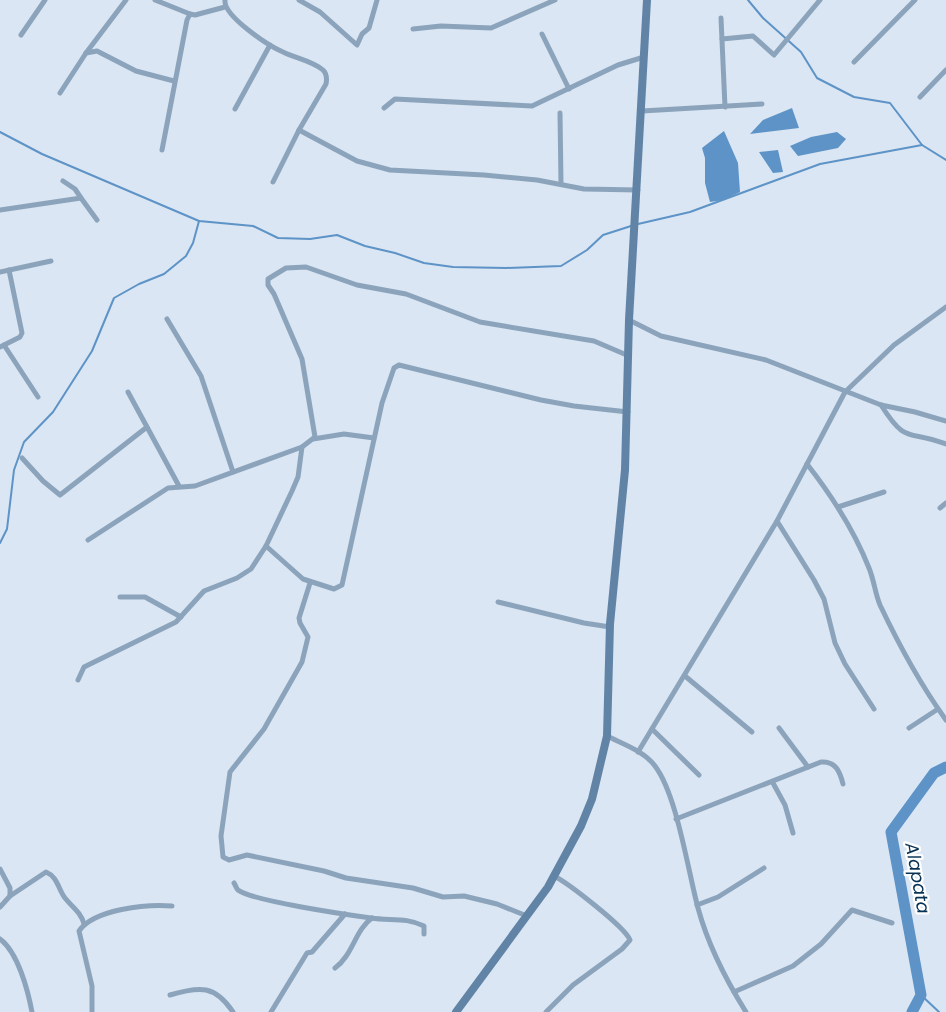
<svg xmlns="http://www.w3.org/2000/svg" width="946" height="1012" font-family="Poppins,sans-serif">
	<style>
		.water { fill: #5d93c6 }
		.lines { fill: none; stroke-linecap: round; stroke-linejoin: round }
		.stream { stroke: #5d93c6; stroke-width: 2 }
		.river { stroke: #5d93c6; stroke-width: 11 }
		.minor { stroke: #8ca4bb; stroke-width: 5 }
		.secondary { stroke: #6184a6; stroke-width: 8 }
		.labels { text-anchor: middle; dominant-baseline: central; stroke-width: 4.5; stroke-linejoin: round; paint-order: stroke }
		.water-label { font-size: 18px; font-style: italic; fill: #083254; stroke: #fff }
	</style>
	<rect width="100%" height="100%" fill="#dae6f3"/>
	<!-- water -->
	<g class="water">
		<polygon points="792,108 799,128 750,134 763,120"/>
		<polygon points="724,131 738,163 740,192 723,200 710,202 705,183 705,158 702,148"/>
		<polygon points="837,132 846,139 838,148 798,156 790,146 811,137"/>
		<polygon points="778,150 783,172 773,173 759,152"/>
	</g>
	<g class="lines">
		<!-- stream -->
		<g class="stream">
			<polyline points="748,0 763,18 801,52 817,78 854,97 890,103 922,145 946,160"/>
			<polyline points="0,132 42,154 199,221 253,226 278,238 310,239 337,235 365,246 395,253 424,263 453,267 506,268 561,266 587,250 603,235 631,226"/>
			<polyline points="638,224 690,212 820,164 922,145"/>
			<polyline points="0,543 7,529 14,470 24,442 53,412 92,351 114,298 139,284 164,274 186,256 193,243 199,221"/>
			<polyline points="921,995 939,1012"/>
		</g>
		<!-- river -->
		<polyline class="river" points="912,1012 921,995 891,832 934,773 946,767"/>
		<!-- minor -->
		<g class="minor">
			<polyline points="155,0 190,14"/>
			<path d="M225,0C223,16 269,46 283,52C295,58 313,61 323,70C327,74 327,79 326,84L299,130L357,161L390,170L484,175L537,180L584,189L638,190"/>
			<polyline points="299,0 320,12 357,45 362,34 369,28 377,0"/>
			<polyline points="721,18 725,107"/>
			<polyline points="413,29 441,26 491,28 555,0"/>
			<polyline points="542,34 569,89"/>
			<polyline points="21,35 45,0"/>
			<polyline points="722,39 753,36 774,55 820,0"/>
			<polyline points="86,53 97,51 136,71 174,81"/>
			<polyline points="854,62 915,0"/>
			<polyline points="60,93 86,53 126,0"/>
			<polyline points="920,97 946,70"/>
			<polyline points="384,108 395,99 532,106 618,65 644,57"/>
			<polyline points="235,109 270,45"/>
			<polyline points="642,111 762,104"/>
			<polyline points="560,113 561,184"/>
			<polyline points="162,150 187,20 190,14 195,15 225,7"/>
			<polyline points="273,182 299,130"/>
			<polyline points="81,198 97,220"/>
			<polyline points="0,210 81,198 75,189 63,181"/>
			<polyline points="0,272 51,261"/>
			<polyline points="167,319 201,376 233,472"/>
			<polyline points="629,320 661,336 766,360 881,405 915,412 946,421"/>
			<polyline points="4,345 20,337 22,333 9,270"/>
			<polyline points="0,347 4,345 38,397"/>
			<polyline points="128,392 179,486"/>
			<path d="M881,405C907,446 908,429 946,444"/>
			<polyline points="313,439 344,434 374,438"/>
			<polyline points="22,458 43,481 60,495 147,427"/>
			<path d="M807,464C832,496 854,530 869,568C874,580 875,593 880,605C899,645 920,684 946,720"/>
			<polyline points="838,507 884,492"/>
			<polyline points="940,508 946,503"/>
			<polyline points="777,521 814,580 824,599 835,643 845,664 874,709"/>
			<polyline points="88,540 168,488 195,486 302,447"/>
			<polyline points="266,546 303,579 334,589 342,585 382,403 394,368 399,365 541,400 574,406 628,412"/>
			<polyline points="310,583 299,618 300,623 308,637 302,662 264,729 230,772 221,836 223,857 229,860 247,855 324,871 346,878 413,888 443,897 464,896 497,904 527,916"/>
			<polyline points="120,597 145,597 181,617"/>
			<polyline points="498,602 584,623 610,627"/>
			<polyline points="685,676 752,732"/>
			<polyline points="78,680 84,667 176,622 204,591 237,578 251,569 266,546 292,491 298,477 302,447 315,437 302,359 274,294 268,285 268,279 286,268 306,267 357,285 406,294 480,322 594,341 629,356"/>
			<polyline points="779,728 808,767"/>
			<polyline points="909,728 938,709"/>
			<polyline points="652,729 699,775"/>
			<path d="M607,736C623,744 644,751 655,766C677,795 688,871 698,908C708,945 726,980 746,1012"/>
			<polyline points="638,752 777,521 845,392 894,345 946,307"/>
			<polyline points="773,783 785,805 793,833"/>
			<path d="M676,819L821,762C836,761 840,772 843,784"/>
			<polyline points="0,869 10,888 10,896 0,907"/>
			<path d="M234,883C236,886 236,888 238,890C252,901 349,915 371,918C390,921 406,917 424,926V934"/>
			<path d="M10,896L46,872C58,877 58,889 65,898C72,907 81,912 84,924"/>
			<polyline points="697,905 718,897 764,868"/>
			<path d="M0,939C18,952 28,991 32,1012"/>
			<path d="M335,968C353,955 355,930 372,918"/>
			<polyline points="734,992 793,966 821,944 852,910 892,923"/>
			<path d="M170,995C200,986 215,985 233,1012"/>
			<path d="M92,1012V986L79,931C94,909 147,904 172,906"/>
			<polyline points="271,1012 307,953 312,952 345,914"/>
			<path d="M546,1012L573,985L622,949L630,940C625,927 568,883 554,876"/>
		</g>
		<!-- secondary -->
		<polyline class="secondary" points="456,1012 548,887 581,826 592,799 607,736 610,624 625,470 629,320 647,0"/>
	</g>
	<g class="labels">
		<!-- water labels -->
		<g class="water-label">
			<text transform="translate(918 878) rotate(80)">Alapata</text>
		</g>
	</g>
</svg>
